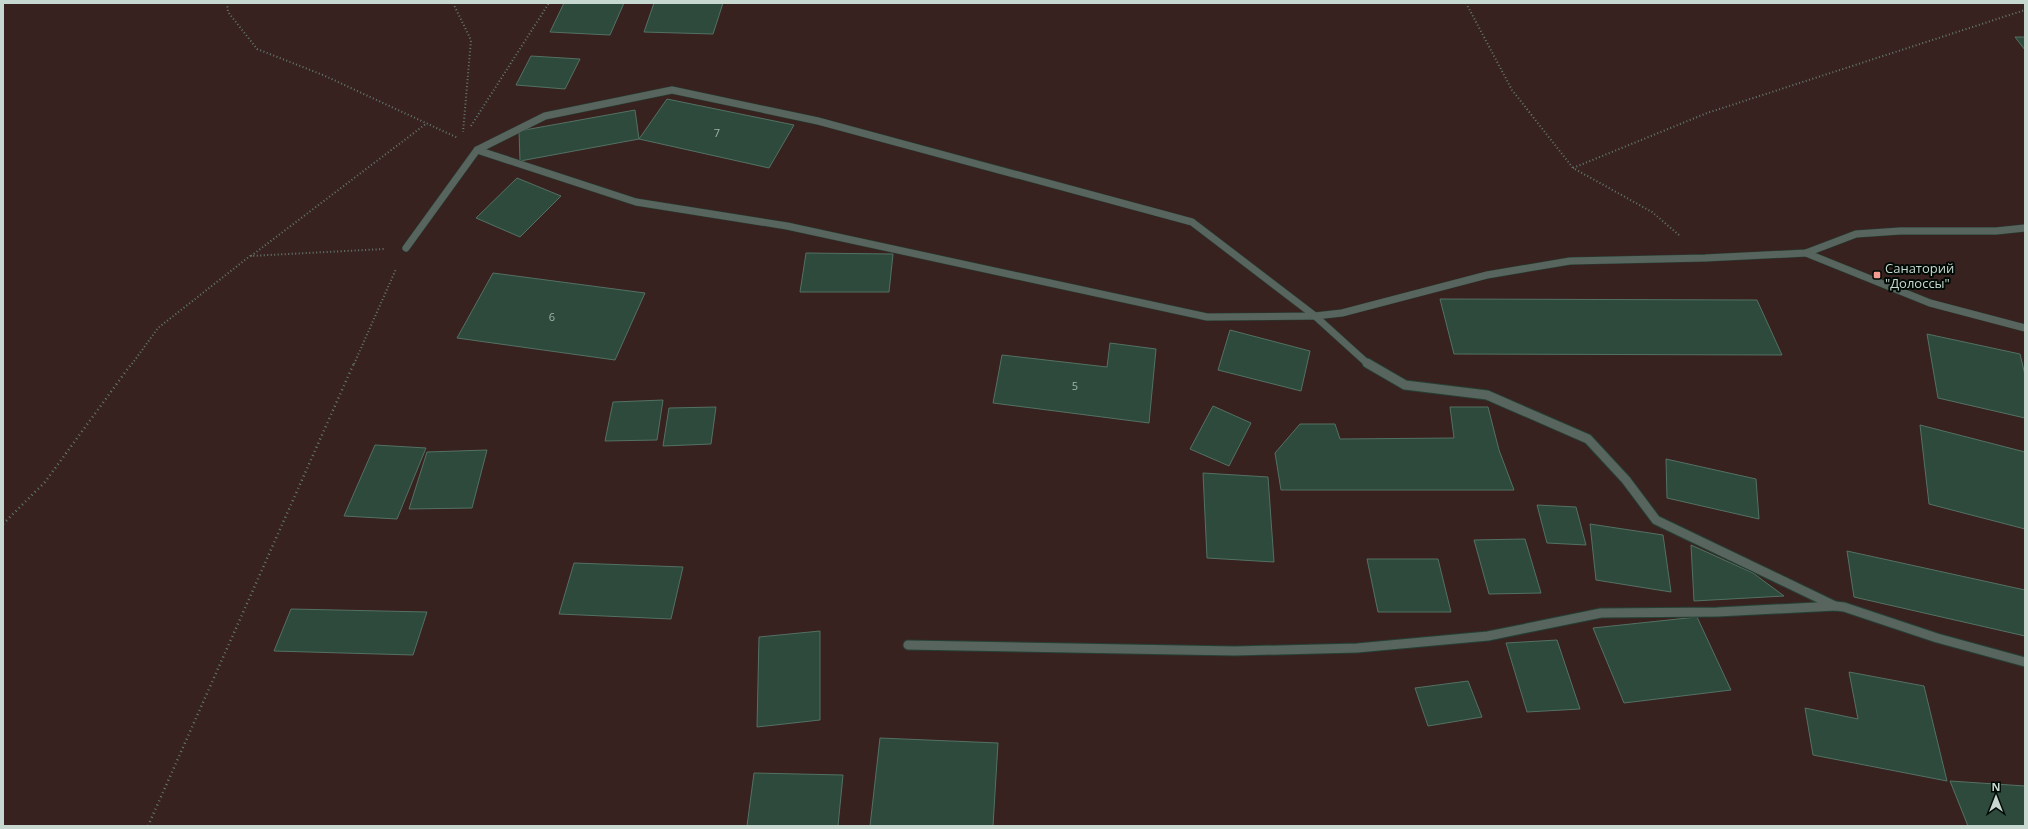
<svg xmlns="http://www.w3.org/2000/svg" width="2028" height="829" font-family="'Open Sans',sans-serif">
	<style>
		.green { fill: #38221f }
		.building { fill: #2d4a3d; stroke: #537163 }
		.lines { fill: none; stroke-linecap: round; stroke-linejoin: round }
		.lane-casing { stroke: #254035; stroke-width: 8 }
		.street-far1-casing { stroke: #254035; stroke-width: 8 }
		.street-casing { stroke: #254035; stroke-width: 11 }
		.path-far1 { stroke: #627a70; stroke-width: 2; stroke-dasharray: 1 2.5; stroke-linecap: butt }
		.path { stroke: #627a70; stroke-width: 2.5; stroke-dasharray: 1 3.5; stroke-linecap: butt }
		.lane { stroke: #57655e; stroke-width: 7 }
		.street-far1 { stroke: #57655e; stroke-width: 7 }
		.street { stroke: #57655e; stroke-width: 9 }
		.poi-dot { fill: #f59c92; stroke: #020a06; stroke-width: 1.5 }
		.labels { text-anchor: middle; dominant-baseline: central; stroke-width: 4; stroke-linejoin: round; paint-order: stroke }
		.number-label { font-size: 11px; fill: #a0b4ab }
		.poi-label { font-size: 13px; fill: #c7d8d0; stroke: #020a06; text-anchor: start }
	</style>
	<rect width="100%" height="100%" fill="#062318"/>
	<!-- green -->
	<rect class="green" x="3" y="3" width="2022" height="823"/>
	<!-- building -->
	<g class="building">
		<polygon points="564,3 624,3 610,35 550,32"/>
		<polygon points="654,3 723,3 713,34 644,32"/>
		<polygon points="2015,37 2025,37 2025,50"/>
		<polygon points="531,56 580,59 565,89 516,85"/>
		<polygon points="667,99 794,125 769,168 639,139"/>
		<polygon points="635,110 639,139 520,161 519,131"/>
		<polygon points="517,178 561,196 520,237 476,218"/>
		<polygon points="806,253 893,254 889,292 800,292"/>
		<polygon points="493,273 645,293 615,360 457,338"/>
		<polygon points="1440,299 1757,300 1782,355 1454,354"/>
		<polygon points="1230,330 1310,351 1301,391 1218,370"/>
		<polygon points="1927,334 2020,354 2025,375 2025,418 1938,398"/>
		<polygon points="1110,343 1156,349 1149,423 993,403 1002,355 1107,367"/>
		<polygon points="663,400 657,440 605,441 613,402"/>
		<polygon points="1213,406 1251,423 1229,466 1190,449"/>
		<polygon points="716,407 711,444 663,446 669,408"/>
		<polygon points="1450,407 1488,407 1499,450 1514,490 1281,490 1275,453 1300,424 1335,424 1340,439 1454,438"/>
		<polygon points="1920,425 2025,452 2025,529 1929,504"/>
		<polygon points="375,445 426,448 397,519 344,516"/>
		<polygon points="487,450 472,508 409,509 427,452"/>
		<polygon points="1666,459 1756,479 1759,519 1667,498"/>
		<polygon points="1203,473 1268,477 1274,562 1207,558"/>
		<polygon points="1537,505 1576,507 1586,545 1547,543"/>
		<polygon points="1590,524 1663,535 1671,592 1596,580"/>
		<polygon points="1525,539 1541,593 1489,594 1474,540"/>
		<polygon points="1691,545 1753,573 1784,596 1694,601"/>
		<polygon points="1847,551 2025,590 2025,636 1854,597"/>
		<polygon points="1367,559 1438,559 1451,612 1378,612"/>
		<polygon points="574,563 683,567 671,619 559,614"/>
		<polygon points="291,609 427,612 413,655 274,651"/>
		<polygon points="1697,617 1731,690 1624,703 1593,628"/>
		<polygon points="820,631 820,720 757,727 759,637"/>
		<polygon points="1557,640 1580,709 1527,712 1506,643"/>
		<polygon points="1849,672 1924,686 1947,781 1813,755 1805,708 1858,719"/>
		<polygon points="1468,681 1482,717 1428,726 1415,688"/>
		<polygon points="880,738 998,743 993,826 870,826"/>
		<polygon points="754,773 843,775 838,826 747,826"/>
		<polygon points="1950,781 2025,786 2025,826 1968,826"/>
	</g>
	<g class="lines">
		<!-- lane casing -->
		<g class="lane-casing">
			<polyline id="lane" points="406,248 477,150 545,116 672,90 818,121 1192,222 1315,316"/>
		</g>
		<!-- street-far1 casing -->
		<g class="street-far1-casing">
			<g id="street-far1">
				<polyline points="477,150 636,202 787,226 1207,317 1315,316 1342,313 1487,275 1570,261 1705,258 1806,253 1856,234 1900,231 1996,231 2025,228"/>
				<polyline points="1806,253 1930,303 2025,328"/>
				<polyline points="1315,316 1368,364"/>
			</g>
		</g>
		<!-- street casing -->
		<g class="street-casing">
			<g id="street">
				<polyline points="1367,363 1405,385 1487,395 1588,439 1626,480 1656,520 1835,606 1844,607 1937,638 2025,662"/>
				<polyline points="908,645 1235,651 1357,648 1488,636 1601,613 1717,612 1835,606"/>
			</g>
		</g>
		<!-- path-far1 -->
		<g class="path-far1">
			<polyline points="227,3 228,12 257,49 323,75 458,138"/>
			<polyline points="453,3 471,40 463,132"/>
			<polyline points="1466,3 1512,90 1573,168"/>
			<polyline points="471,126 549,3"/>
			<polyline points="1679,235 1652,212 1573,168 1707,113 2025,10"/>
			<polyline points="251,256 427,123"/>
			<polyline points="132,364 158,328 250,256 384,249"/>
			<polyline points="354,364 396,269"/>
		</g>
		<!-- path -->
		<g class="path">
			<polyline points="3,524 45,482 132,363"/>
			<polyline points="148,826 354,363"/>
		</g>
		<!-- lane -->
		<use href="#lane" class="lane"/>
		<!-- street-far1 -->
		<use href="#street-far1" class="street-far1"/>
		<!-- street -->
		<use href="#street" class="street"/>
	</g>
	<!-- markers -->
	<rect class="poi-dot" x="1873" y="271" width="8" height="8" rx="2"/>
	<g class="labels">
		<!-- number labels -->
		<g class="number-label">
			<text x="717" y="132">7</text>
			<text x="552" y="316">6</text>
			<text x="1075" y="385">5</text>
		</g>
		<!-- poi labels -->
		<g class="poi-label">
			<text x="1885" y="268">Санаторий<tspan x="1885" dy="15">"Долоссы"</tspan></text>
		</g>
	</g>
	<!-- border -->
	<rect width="2028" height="829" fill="none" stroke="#c7d8d0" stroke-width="8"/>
	<!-- north arrow -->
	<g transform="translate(1996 797)" stroke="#020a06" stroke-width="3" paint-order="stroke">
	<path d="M0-3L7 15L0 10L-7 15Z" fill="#c7d8d0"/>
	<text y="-6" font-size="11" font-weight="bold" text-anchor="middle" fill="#c7d8d0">N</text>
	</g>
</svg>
